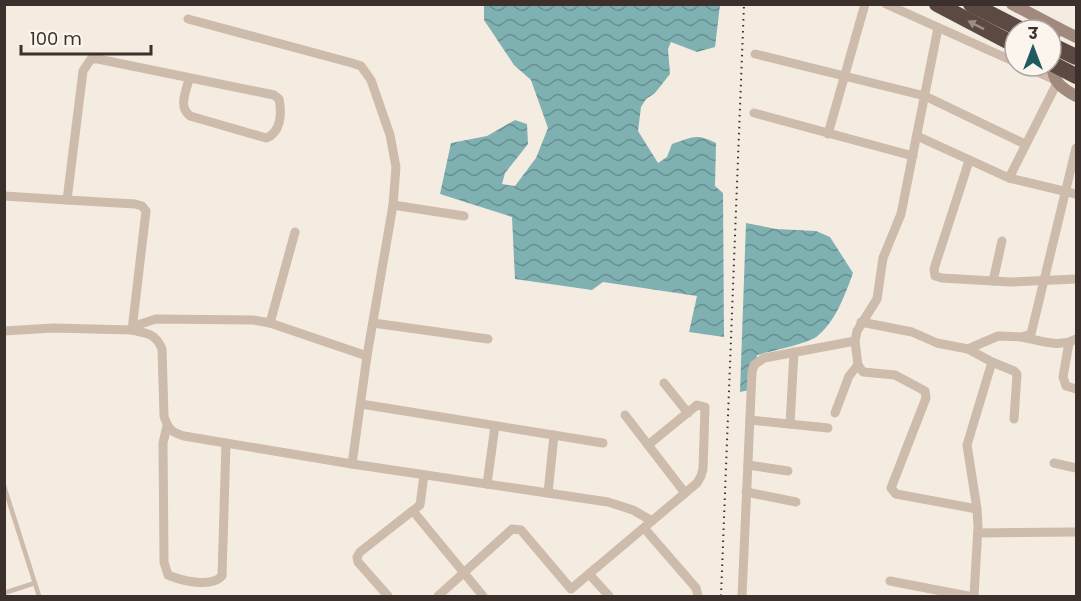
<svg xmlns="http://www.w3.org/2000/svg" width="1081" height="601" font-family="Poppins,'Noto Sans Devanagari',sans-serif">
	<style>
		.water { fill: url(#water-waves) }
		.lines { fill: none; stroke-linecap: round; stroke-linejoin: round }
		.lane { stroke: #cdbbac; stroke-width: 4.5 }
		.street { stroke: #cdbbac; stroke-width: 9 }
		.secondary { stroke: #a18a7d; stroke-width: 12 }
		.highway { stroke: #5c4a42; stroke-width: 16 }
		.rail { stroke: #3b302b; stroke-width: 2; stroke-dasharray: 1.5 4.5; stroke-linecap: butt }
		.oneway { fill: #9c8e87 }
	</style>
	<defs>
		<pattern id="water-waves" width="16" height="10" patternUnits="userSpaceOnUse" patternTransform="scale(1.5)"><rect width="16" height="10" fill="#7fb0b2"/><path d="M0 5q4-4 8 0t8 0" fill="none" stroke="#699091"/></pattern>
	</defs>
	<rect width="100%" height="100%" fill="#f4ebe1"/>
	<!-- water -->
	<g class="water">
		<path d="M484,5H720L715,47L697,52L671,42L668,49L670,74L655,93L646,99L641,107L638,131L658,163L667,157L672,144C693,137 696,133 716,143L715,186L723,193L724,337L689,332L697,296L603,282L592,290L515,279L512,217L440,194L451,143L487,136L515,120L527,124L528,144L505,173L502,184L515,186L536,158L548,128L531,80L514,65L484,20Z"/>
		<path d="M746,223L776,229L816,231L830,237L853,273C845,295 835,323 816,337C806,344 771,351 757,355L754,389L740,392Z"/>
	</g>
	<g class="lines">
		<!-- lane -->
		<g class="lane">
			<polyline points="4,486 39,596"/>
			<polyline points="4,593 35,583"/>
		</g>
		<!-- street -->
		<g class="street">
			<polyline points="886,4 1015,62"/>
			<polyline points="188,19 352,63 361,66 371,80 390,135 396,167 393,205 367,356 352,464 608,502 633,510 652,521"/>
			<polyline points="938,28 901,214 883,258 877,299 857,331 855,341 858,365 863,372 895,375 925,391 926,398 891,488 896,494 977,509 978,527 974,596"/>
			<polyline points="755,54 925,96 1025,144"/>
			<polyline points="1024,66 1055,80"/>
			<polyline points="754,113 913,156"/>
			<polyline points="828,134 865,4"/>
			<polyline points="917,136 1009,178 1057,83"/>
			<polyline points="969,161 934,269 935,276 942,278 1010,282 1076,279"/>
			<polyline points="1009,178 1076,194"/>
			<path d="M4,196L67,200L83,71L91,59H98L274,95L279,99C282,113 281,133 266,138L190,116C178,107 186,92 189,79"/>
			<path d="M67,200L135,204L142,206L146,211L132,330C147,333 156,334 162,349L164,416C168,429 171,432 184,436L352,464"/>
			<polyline points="393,205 464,216"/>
			<polyline points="993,281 1002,241"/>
			<polyline points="861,322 912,332 937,343 968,349 992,362 967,445 977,509"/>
			<polyline points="270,323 295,232"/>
			<polyline points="373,323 488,339"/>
			<polyline points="4,331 53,328 132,330 137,325 156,319 253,320 270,323 367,356"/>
			<path d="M1022,337C1041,341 1059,348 1076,339"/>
			<polyline points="1069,343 1063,377 1066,386 1076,389"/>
			<polyline points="968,349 998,336 1022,337 1031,334 1076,148"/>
			<polyline points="992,362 1014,371 1017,374 1014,419"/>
			<polyline points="664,383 688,413"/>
			<polyline points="361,404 603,443"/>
			<polyline points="835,413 849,376 858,365"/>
			<polyline points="625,415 685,493"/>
			<polyline points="750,420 828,428"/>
			<polyline points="790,424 794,352"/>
			<path d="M167,426L163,443L164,562L168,575C182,581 211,588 222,576L226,443"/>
			<polyline points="1054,463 1076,468"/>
			<polyline points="748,465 788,471"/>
			<polyline points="487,484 495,426"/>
			<polyline points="746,492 796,502"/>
			<polyline points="548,493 554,435"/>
			<polyline points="413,511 483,596"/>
			<polyline points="644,528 696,588 698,596"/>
			<polyline points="978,533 1076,532"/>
			<polyline points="589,574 609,596"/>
			<polyline points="890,581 968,596"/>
			<polyline points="388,596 358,562 357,557 360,552 420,505 424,475"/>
			<polyline points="438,596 512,529 521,530 571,589 697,483 701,476 703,469 705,407 697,405 648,445"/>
			<polyline points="742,596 752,372 754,365 764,358 855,341"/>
		</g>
		<!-- secondary -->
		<g class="secondary">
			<polyline points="1012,4 1058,28"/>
			<polyline points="1055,34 1058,28 1076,37"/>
			<path d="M1052,64C1053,82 1061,88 1076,96"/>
		</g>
		<!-- highway -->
		<g class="highway">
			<polyline points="937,4 1015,45"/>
			<polyline points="971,4 1022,30"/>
			<polyline points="1051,45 1076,57"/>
			<polyline points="1051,63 1076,76"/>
		</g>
		<!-- rail -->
		<polyline class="rail" points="721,596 744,4"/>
	</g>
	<!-- one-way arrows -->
	<defs><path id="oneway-solid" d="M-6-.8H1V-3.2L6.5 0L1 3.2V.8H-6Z" transform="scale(1.5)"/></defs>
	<use class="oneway" href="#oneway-solid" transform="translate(976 25) rotate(-153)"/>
	<!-- border -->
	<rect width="1081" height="601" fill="none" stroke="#3b302b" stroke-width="12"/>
	<!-- north arrow -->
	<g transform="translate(1033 48)"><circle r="28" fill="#fbf5ee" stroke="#aea6a0" stroke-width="1.5"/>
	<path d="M0-4.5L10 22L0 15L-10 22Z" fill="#1f5a5e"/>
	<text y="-9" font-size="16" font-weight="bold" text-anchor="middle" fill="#3b302b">उ</text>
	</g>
	<!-- scale -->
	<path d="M21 45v9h130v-9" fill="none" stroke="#3b302b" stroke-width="3"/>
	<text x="30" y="45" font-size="18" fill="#3b302b" stroke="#fbf5ee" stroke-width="4.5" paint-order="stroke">100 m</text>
</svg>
